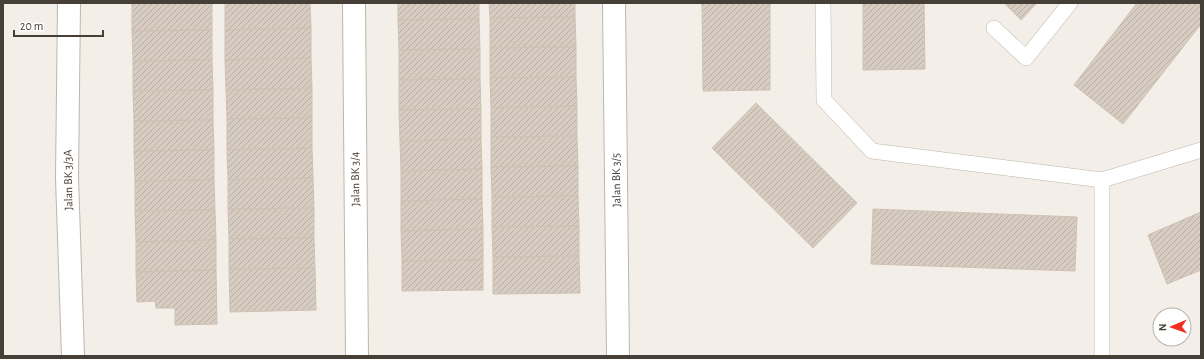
<svg xmlns="http://www.w3.org/2000/svg" width="1204" height="359" font-family="'Alegreya Sans',sans-serif">
	<style>
		.building { fill: url(#building-hatch); stroke: #cfc1b1 }
		.lines { fill: none; stroke-linecap: round; stroke-linejoin: round }
		.service-casing { stroke: #beb6ab; stroke-width: 16 }
		.minor-casing { stroke: #beb6ab; stroke-width: 24 }
		.service { stroke: #fff; stroke-width: 15 }
		.minor { stroke: #fff; stroke-width: 22 }
		.labels { text-anchor: middle; dominant-baseline: central; stroke-width: 3; stroke-linejoin: round; paint-order: stroke }
		.street-label { font-size: 12px; fill: #463f37; stroke: #fff }
	</style>
	<defs>
		<pattern id="building-hatch" width="6" height="6" patternUnits="userSpaceOnUse"><rect width="6" height="6" fill="#d7ccc1"/><path d="M-1 1l2-2M0 6l6-6M5 7l2-2" fill="none" stroke="#bab0a6"/></pattern>
	</defs>
	<rect width="100%" height="100%" fill="#f3efe8"/>
	<!-- building -->
	<g class="building">
		<polygon points="132,3 212,3 212,30 132,31"/>
		<polygon points="225,3 310,3 311,28 225,30"/>
		<polygon points="398,3 479,3 479,19 398,20"/>
		<polygon points="489,3 575,3 575,17 490,18"/>
		<polygon points="702,3 770,3 770,90 703,91"/>
		<polygon points="863,3 924,3 925,69 863,70"/>
		<polygon points="1004,3 1037,3 1021,20"/>
		<polygon points="1137,3 1201,3 1201,24 1123,124 1074,85"/>
		<polygon points="575,17 576,47 490,48 490,18"/>
		<polygon points="479,19 480,49 399,50 398,20"/>
		<polygon points="311,28 311,58 225,60 225,30"/>
		<polygon points="212,30 212,60 133,61 132,31"/>
		<polygon points="576,47 576,77 490,78 490,48"/>
		<polygon points="480,49 480,79 399,80 399,50"/>
		<polygon points="311,58 312,88 226,90 225,60"/>
		<polygon points="212,60 213,90 133,91 133,61"/>
		<polygon points="576,77 577,106 491,108 490,78"/>
		<polygon points="480,79 481,109 399,110 399,80"/>
		<polygon points="312,88 312,118 227,119 226,90"/>
		<polygon points="213,90 213,120 134,121 133,91"/>
		<polygon points="756,103 857,203 813,248 712,148"/>
		<polygon points="577,106 577,136 491,137 491,108"/>
		<polygon points="481,109 481,139 400,141 399,110"/>
		<polygon points="312,118 312,148 227,150 227,119"/>
		<polygon points="213,120 214,150 134,151 134,121"/>
		<polygon points="577,136 578,166 491,167 491,137"/>
		<polygon points="481,139 482,169 401,171 400,141"/>
		<polygon points="312,148 313,178 228,180 227,150"/>
		<polygon points="214,150 214,180 135,181 134,151"/>
		<polygon points="578,166 578,196 492,197 491,167"/>
		<polygon points="482,169 482,199 401,201 401,171"/>
		<polygon points="313,178 314,208 228,209 228,180"/>
		<polygon points="214,180 215,210 135,211 135,181"/>
		<polygon points="578,196 579,226 492,227 492,197"/>
		<polygon points="482,199 483,229 401,231 401,201"/>
		<polygon points="314,208 314,238 229,239 228,209"/>
		<polygon points="873,209 1077,217 1075,271 871,264"/>
		<polygon points="215,210 216,240 136,242 135,211"/>
		<polygon points="1201,212 1201,270 1167,284 1148,235"/>
		<polygon points="579,226 579,256 493,257 492,227"/>
		<polygon points="483,229 483,260 402,261 401,231"/>
		<polygon points="314,238 315,268 229,269 229,239"/>
		<polygon points="216,240 216,270 136,272 136,242"/>
		<polygon points="579,256 580,293 493,294 493,257"/>
		<polygon points="483,260 483,290 402,291 402,261"/>
		<polygon points="315,268 316,310 230,312 229,269"/>
		<polygon points="216,270 217,324 175,325 175,308 156,308 155,301 137,302 136,272"/>
	</g>
	<g class="lines">
		<!-- service casing -->
		<g class="service-casing">
			<g id="service">
				<polyline points="823,3 824,100 872,151 1102,180 1201,150"/>
				<polyline points="994,28 1026,58 1070,3"/>
				<polyline points="1102,356 1102,180"/>
			</g>
		</g>
		<!-- minor casing -->
		<g class="minor-casing">
			<g id="minor">
				<polyline points="69,3 67,178 73,356"/>
				<polyline points="354,3 357,356"/>
				<polyline points="614,3 618,356"/>
			</g>
		</g>
		<!-- service -->
		<use href="#service" class="service"/>
		<!-- minor -->
		<use href="#minor" class="minor"/>
	</g>
	<g class="labels">
		<!-- street labels -->
		<g class="street-label">
			<text transform="translate(355 179) rotate(-91)">Jalan BK 3/4</text>
			<text transform="translate(68 180) rotate(-91)">Jalan BK 3/3A</text>
			<text transform="translate(616 180) rotate(-91)">Jalan BK 3/5</text>
		</g>
	</g>
	<!-- border -->
	<rect width="1204" height="359" fill="none" stroke="#463f37" stroke-width="8"/>
	<!-- north arrow -->
	<g transform="translate(1172 327) rotate(268)"><circle r="19" fill="#ffffff" stroke="#b5b2af"/>
	<path d="M0-3L7 15L0 10L-7 15Z" fill="#f22e20"/>
	<text y="-6" font-size="11" font-weight="bold" text-anchor="middle" fill="#463f37">N</text>
	</g>
	<!-- scale -->
	<path d="M14 30v6h89v-6" fill="none" stroke="#463f37" stroke-width="2"/>
	<text x="20" y="30" font-size="12" fill="#463f37" stroke="#ffffff" stroke-width="3" paint-order="stroke">20 m</text>
</svg>
